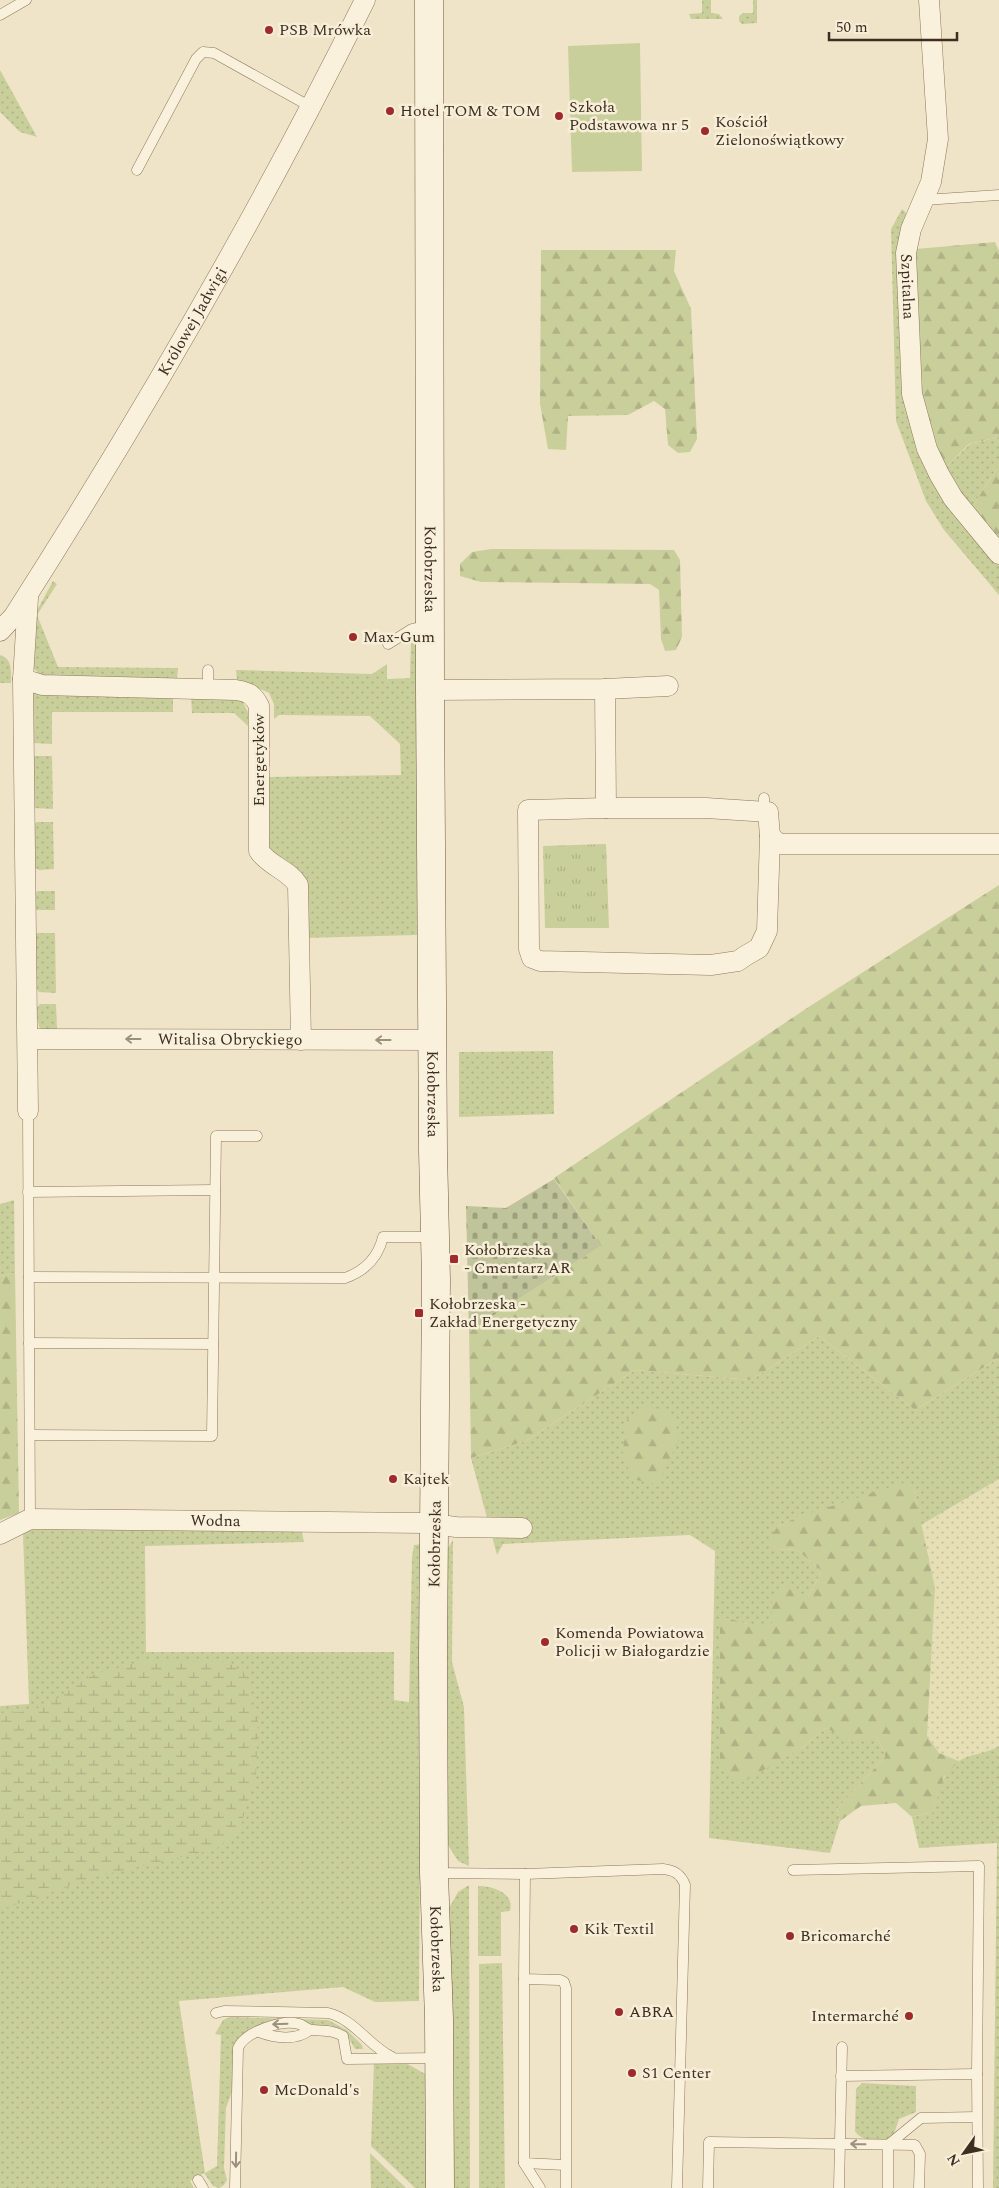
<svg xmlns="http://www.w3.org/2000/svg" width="999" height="2188" font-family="Spectral,serif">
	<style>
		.farmland { fill: url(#farmland-dots) }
		.grass { fill: url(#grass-dots) }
		.forest { fill: url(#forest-firs) }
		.wetland { fill: url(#wetland-marsh) }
		.cemetery { fill: url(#cemetery-stones) }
		.park { fill: url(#park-tufts) }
		.pitch { fill: #c9cf9b }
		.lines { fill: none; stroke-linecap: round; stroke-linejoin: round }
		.service-casing { stroke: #8d765c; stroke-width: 11 }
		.minor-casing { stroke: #8d765c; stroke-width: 21 }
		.secondary-casing { stroke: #6f573f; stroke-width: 29 }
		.service { stroke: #faf1dc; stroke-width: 10 }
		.minor { stroke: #faf1dc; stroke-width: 20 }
		.secondary { stroke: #faf1dc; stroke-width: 28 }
		.oneway { stroke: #9c907e }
		.poi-dot { fill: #9e2a2b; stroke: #f7eed8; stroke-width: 2 }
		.labels { text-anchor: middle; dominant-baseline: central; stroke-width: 5; stroke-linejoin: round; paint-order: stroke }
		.poi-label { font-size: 16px; fill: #3d2e20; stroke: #f7eed8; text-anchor: start }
		.street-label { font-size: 16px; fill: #3d2e20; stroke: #f7eed8 }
	</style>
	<defs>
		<pattern id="farmland-dots" width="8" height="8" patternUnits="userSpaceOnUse" patternTransform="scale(1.25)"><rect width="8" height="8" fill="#e6deb5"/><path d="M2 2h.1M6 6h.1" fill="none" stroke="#c6bf9b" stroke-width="1.8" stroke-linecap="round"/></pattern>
		<pattern id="grass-dots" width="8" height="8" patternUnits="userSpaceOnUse" patternTransform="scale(1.25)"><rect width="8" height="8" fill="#c9cf9b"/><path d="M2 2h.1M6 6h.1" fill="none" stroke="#aeb285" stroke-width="1.8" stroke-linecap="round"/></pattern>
		<pattern id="forest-firs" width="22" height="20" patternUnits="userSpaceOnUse" patternTransform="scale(1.25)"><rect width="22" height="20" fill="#c9cf9b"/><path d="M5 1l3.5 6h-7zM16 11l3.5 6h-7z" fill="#aeb285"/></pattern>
		<pattern id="wetland-marsh" width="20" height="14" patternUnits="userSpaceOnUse" patternTransform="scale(1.25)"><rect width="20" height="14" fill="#c9cf9b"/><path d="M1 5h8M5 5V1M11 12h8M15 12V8" fill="none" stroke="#aeb285"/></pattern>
		<pattern id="cemetery-stones" width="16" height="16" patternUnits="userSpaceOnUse" patternTransform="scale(1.25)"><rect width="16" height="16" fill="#bfc49a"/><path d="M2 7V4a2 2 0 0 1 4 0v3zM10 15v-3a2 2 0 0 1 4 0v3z" fill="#9ca07d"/></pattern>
		<pattern id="park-tufts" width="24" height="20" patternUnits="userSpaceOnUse" patternTransform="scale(1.25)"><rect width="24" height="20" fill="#c9cf9b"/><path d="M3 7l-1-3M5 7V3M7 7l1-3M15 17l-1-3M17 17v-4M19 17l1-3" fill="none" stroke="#aeb285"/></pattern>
	</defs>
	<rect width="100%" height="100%" fill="#f0e4c8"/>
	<!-- farmland -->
	<polygon class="farmland" points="999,1479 999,1746 989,1752 959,1761 939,1753 927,1736 935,1588 921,1525"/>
	<!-- grass -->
	<g class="grass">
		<polygon points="702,0 711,0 711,13 719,14 723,19 691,19 689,14 702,13"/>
		<polygon points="753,0 757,0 757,23 742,24 739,21 739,16 743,13 753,13"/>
		<polygon points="0,70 37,137 20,132 0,112"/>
		<polygon points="902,209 908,215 905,394 978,541 999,566 999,595 944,530 926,501 896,421 891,229"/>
		<polygon points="999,437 999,465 971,509 945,468 970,444"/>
		<polygon points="53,581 57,584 37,615 58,667 178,668 177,680 49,678 38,673 31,665 35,614"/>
		<path d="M411,640H416L417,935L305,938V886L268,852L266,777L401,775L400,744L370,716L279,715L274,719V704L269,693C259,687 246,687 237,680L236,670L372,674L387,664V679L410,678Z"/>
		<path d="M0,655C13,659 11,671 11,683H0Z"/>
		<polygon points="33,692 173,698 173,712 52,712 52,744 32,743 31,695"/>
		<polygon points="191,696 241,699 248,712 248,726 234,713 192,713"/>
		<polygon points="33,756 52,756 53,809 33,808"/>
		<polygon points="37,822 53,822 54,869 39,870 33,867 34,824"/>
		<polygon points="37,891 55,891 55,910 35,910 34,895"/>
		<polygon points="38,933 55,933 56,993 39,992 36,988 35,934"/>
		<polygon points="40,1004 56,1004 57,1030 43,1031 39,1027 36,1009"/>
		<polygon points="553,1051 554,1114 459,1117 459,1052"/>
		<polygon points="14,1200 15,1273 0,1276 0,1204"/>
		<polygon points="819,1336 915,1410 999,1358 999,1479 921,1525 914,1490 798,1517 778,1526 769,1540 777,1549 797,1550 822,1571 808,1597 772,1599 772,1624 748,1624 720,1617 800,1749 826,1728 839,1733 876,1737 885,1753 885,1757 837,1809 840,1821 830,1853 709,1838 715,1551 690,1535 503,1544 497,1555 471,1458 526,1441 635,1370 751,1380"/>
		<polygon points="301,1528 304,1542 145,1546 146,1652 394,1652 394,1700 409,1702 412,1557 414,1545 422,1544 419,2001 375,2002 343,1987 179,2001 205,2173 217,2166 221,2035 215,2034 223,2020 230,2017 328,2020 347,2030 362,2045 363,2049 355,2049 344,2030 336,2027 312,2027 300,2021 272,2020 245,2033 234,2086 226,2108 224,2168 227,2180 224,2185 219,2188 213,2186 204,2173 190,2181 194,2188 0,2188 0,1706 29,1704 23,1534 33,1529"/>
		<polygon points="453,1540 452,1662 464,1707 469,1866 458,1861 448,1845 447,1550"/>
		<path d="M999,1746V2188H993L997,1843L919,1848L912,1817L933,1812C938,1795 942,1771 959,1761C969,1754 986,1754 999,1746Z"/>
		<polygon points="469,1885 470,2188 451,2188 448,1910 458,1892"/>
		<path d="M478,1886C491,1886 515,1892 510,1911L501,1912V1956H478Z"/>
		<polygon points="502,1963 505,2188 479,2188 479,1964"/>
		<polygon points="374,2063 406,2063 427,2075 430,2188 415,2188 371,2146"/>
		<path d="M862,2083L916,2086V2112L899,2119L894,2134L889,2139C879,2141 861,2142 855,2131L856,2089Z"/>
		<polygon points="370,2153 406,2188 371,2188"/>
	</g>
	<!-- forest -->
	<g class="forest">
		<polygon points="995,242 999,251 999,437 969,444 945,468 929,430 919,392 916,249"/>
		<polygon points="541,250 676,250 674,271 691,309 697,439 690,452 678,453 668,445 665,409 654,401 628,415 568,416 566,450 548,449 540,404"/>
		<polygon points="999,465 999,540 971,509"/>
		<polygon points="491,549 674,550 680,560 682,637 676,650 665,651 661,639 659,590 650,584 481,582 460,576 460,564 472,552"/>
		<polygon points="999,885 999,1358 915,1410 819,1336 751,1380 635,1370 526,1441 471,1458 469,1331 601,1246 554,1178 807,1008"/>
		<polygon points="15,1273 19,1513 0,1520 0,1276"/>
		<polygon points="648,1406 673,1414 679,1440 658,1484 636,1480 622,1458 627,1420"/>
		<polygon points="906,1482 914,1490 935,1588 927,1736 939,1753 959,1761 944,1777 933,1812 912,1817 896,1803 861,1806 840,1821 837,1809 885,1757 885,1753 876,1737 856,1743 826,1728 800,1749 741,1783 720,1763 720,1616 748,1624 772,1624 772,1599 786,1586 808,1597 822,1571 797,1550 777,1549 768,1540 778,1526 798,1517"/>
	</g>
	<!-- wetland -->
	<polygon class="wetland" points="143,1661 227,1662 245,1674 258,1718 256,1776 240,1828 216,1849 98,1876 0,1910 0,1713 27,1712 49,1704 92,1675"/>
	<!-- cemetery -->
	<polygon class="cemetery" points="554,1179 601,1246 469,1331 466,1206 506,1208"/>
	<!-- park -->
	<polygon class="park" points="606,844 609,928 545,928 543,846"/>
	<!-- pitch -->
	<polygon class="pitch" points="640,43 642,171 572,172 568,46"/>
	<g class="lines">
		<!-- service casing -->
		<g class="service-casing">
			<g id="service">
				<polyline points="0,15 26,0"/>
				<polyline points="137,170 196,59 203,52 214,53 311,107"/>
				<polyline points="924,200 999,195"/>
				<polyline points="388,644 412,629 429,625"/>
				<polyline points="208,670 208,689"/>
				<polyline points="764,798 764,811"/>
				<polyline points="28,1111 30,1519"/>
				<polyline points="28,1192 215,1190"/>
				<path d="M29,1277L345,1278C365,1271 378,1258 383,1237H434"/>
				<polyline points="29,1343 213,1344"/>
				<polyline points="30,1435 212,1436 216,1136 257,1136"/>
				<polyline points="793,1870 979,1866 977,2074"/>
				<path d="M435,1873L525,1874L663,1869C674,1870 681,1874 685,1885L677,2188"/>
				<polyline points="525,1874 524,1979 560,1980 564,1982 566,1988 566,2188"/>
				<polyline points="524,1979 524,2163 565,2165"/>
				<path d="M216,2013L224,2011L328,2013C354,2019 369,2046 392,2057"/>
				<path d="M259,2032C275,2038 296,2041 310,2030"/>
				<polyline points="841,2076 977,2074 978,2188"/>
				<polyline points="524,2163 540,2188"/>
				<polyline points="198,2180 203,2188"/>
				<path d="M235,2188L238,2048C245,2032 282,2019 299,2024C304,2025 307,2030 313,2030C324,2031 333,2030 343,2036L347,2059L438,2058"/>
				<polyline points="708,2188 709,2142 915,2145 920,2154 919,2188"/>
				<polyline points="839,2188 842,2047"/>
				<polyline points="888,2188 888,2145 921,2118 977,2117"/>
			</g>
		</g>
		<!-- minor casing -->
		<g class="minor-casing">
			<g id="minor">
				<path id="s1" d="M929,0L938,139L931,182L911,229L906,253L912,394L927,449L939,474L953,498L999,554"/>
				<path id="s2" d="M0,631L14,616C141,417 260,212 365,0"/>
				<path d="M23,679L42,685L236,690C248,692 253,694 259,706V851C269,866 289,870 298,885L301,1040"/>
				<polyline points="605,689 606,808"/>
				<polyline points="430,690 605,689 668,686"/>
				<polygon points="606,808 706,808 768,812 770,836 767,931 759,948 745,956 738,961 711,965 540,961 532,958 529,949 528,810"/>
				<polyline points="770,836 779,844 999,844"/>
				<path id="s3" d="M28,1039L432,1040"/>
				<polyline points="28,1111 23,679 28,598"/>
				<path id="s4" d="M0,1534L30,1519L424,1523L456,1527L522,1528"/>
			</g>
		</g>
		<!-- secondary casing -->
		<g class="secondary-casing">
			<g id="secondary">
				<path id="s5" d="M429,0L430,690L433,1151L436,1280L433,1655L434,1873L439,2019L440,2188"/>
			</g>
		</g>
		<!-- service -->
		<use href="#service" class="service"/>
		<!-- minor -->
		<use href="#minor" class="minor"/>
		<!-- secondary -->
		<use href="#secondary" class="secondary"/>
	</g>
	<!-- one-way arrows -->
	<defs><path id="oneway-shaft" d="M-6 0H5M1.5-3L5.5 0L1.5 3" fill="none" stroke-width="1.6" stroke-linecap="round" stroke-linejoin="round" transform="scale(1.25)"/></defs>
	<g class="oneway">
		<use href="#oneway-shaft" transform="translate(133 1039) rotate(-180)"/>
		<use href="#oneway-shaft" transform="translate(383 1040) rotate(180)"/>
		<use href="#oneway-shaft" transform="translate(280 2024) rotate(178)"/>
		<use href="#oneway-shaft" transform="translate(858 2144) rotate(-179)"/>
		<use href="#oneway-shaft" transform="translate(236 2160) rotate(91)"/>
	</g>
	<!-- markers -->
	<g class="poi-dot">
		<circle cx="269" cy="30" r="5"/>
		<circle cx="390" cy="111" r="5"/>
		<circle cx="559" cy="116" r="5"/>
		<circle cx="705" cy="131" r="5"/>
		<circle cx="353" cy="637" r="5"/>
		<rect x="449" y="1254" width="10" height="10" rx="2.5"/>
		<rect x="414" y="1308" width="10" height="10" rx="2.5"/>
		<circle cx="393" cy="1479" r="5"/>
		<circle cx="545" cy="1642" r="5"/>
		<circle cx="574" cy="1929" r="5"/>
		<circle cx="790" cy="1936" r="5"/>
		<circle cx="619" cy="2012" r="5"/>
		<circle cx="909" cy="2016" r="5"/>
		<circle cx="632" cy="2073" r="5"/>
		<circle cx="264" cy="2090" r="5"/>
	</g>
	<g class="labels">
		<!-- poi labels -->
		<g class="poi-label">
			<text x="279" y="30">PSB Mrówka</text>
			<text x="569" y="107">Szkoła<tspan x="569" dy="18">Podstawowa nr 5</tspan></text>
			<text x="400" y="111">Hotel TOM &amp; TOM</text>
			<text x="715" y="122">Kościół<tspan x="715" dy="18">Zielonoświątkowy</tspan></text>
			<text x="363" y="637">Max-Gum</text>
			<text x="464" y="1250">Kołobrzeska<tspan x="464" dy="18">- Cmentarz AR</tspan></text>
			<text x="429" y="1304">Kołobrzeska -<tspan x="429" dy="18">Zakład Energetyczny</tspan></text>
			<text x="403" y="1479">Kajtek</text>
			<text x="555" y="1633">Komenda Powiatowa<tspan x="555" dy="18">Policji w Białogardzie</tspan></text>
			<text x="584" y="1929">Kik Textil</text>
			<text x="800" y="1936">Bricomarché</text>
			<text x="629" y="2012">ABRA</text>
			<text x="899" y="2016" text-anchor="end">Intermarché</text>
			<text x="642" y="2073">S1 Center</text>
			<text x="274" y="2090">McDonald's</text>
		</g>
		<!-- street labels -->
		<g class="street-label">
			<text stroke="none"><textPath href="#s1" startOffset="292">Szpitalna</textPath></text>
			<text stroke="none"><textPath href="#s2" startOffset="365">Królowej Jadwigi</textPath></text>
			<text stroke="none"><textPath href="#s5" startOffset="569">Kołobrzeska</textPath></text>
			<text transform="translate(259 760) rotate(-90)">Energetyków</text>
			<text stroke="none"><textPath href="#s3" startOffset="202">Witalisa Obryckiego</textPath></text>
			<text stroke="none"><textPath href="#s5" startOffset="1094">Kołobrzeska</textPath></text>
			<text stroke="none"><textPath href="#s4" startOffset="219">Wodna</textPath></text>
			<text transform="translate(435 1544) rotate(-89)">Kołobrzeska</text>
			<text stroke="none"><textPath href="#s5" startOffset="1949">Kołobrzeska</textPath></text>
		</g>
	</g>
	<!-- north arrow -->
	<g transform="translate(964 2153) rotate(237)" stroke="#f7eed8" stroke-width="4" paint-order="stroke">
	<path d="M0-4L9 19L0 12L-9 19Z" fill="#3d2e20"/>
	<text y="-8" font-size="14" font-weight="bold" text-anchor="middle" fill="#3d2e20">N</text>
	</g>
	<!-- scale -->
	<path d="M829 32v8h128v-8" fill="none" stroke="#3d2e20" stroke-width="2.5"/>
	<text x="836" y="32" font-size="15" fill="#3d2e20" stroke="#f7eed8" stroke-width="4" paint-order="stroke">50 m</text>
</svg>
